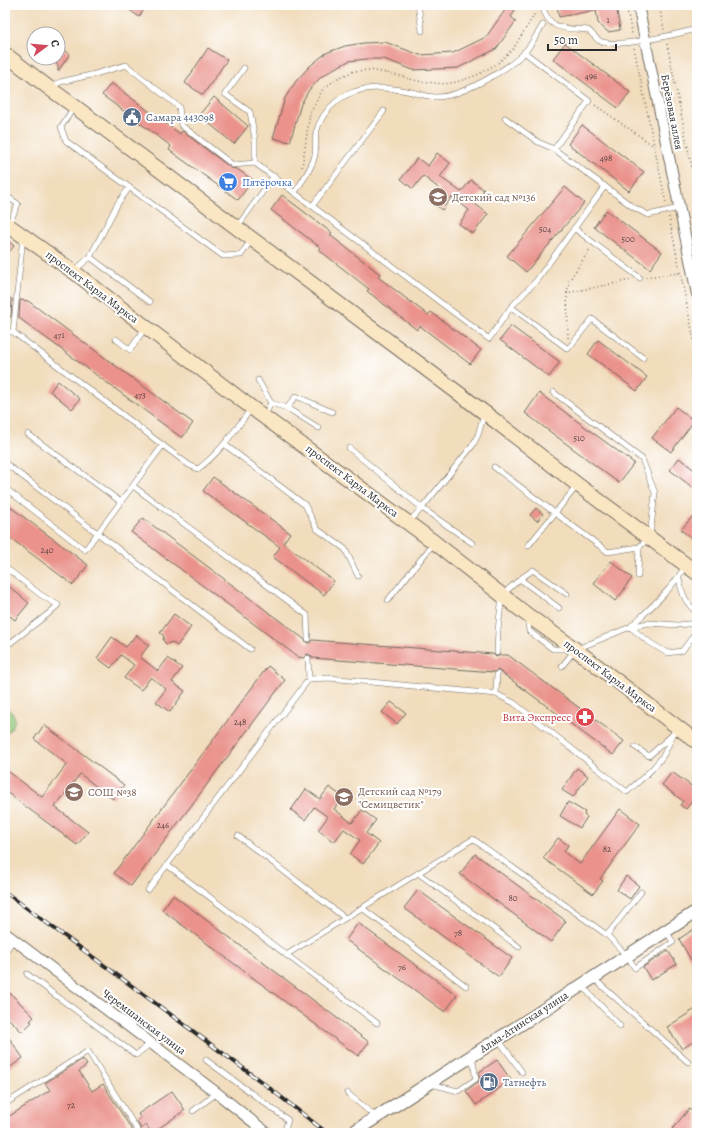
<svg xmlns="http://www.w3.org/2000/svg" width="702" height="1138" font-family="Alegreya,serif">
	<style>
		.green { fill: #93c879; stroke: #5f7a52 }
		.building { fill: #ea928b }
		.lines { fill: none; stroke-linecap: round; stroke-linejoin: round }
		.service-casing { stroke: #70695e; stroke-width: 6 }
		.minor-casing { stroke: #70695e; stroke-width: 12 }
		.tertiary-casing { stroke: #70695e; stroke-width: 14 }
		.secondary-casing { stroke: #70695e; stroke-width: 16 }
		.path { stroke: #70695e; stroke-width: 1.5; stroke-dasharray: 1 3; stroke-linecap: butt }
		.service { stroke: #fff; stroke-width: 5 }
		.minor { stroke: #fff; stroke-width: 10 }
		.tertiary { stroke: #fff; stroke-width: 12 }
		.secondary { stroke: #fbe6c4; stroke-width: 14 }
		.rail-casing { stroke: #2b2b2b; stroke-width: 4 }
		.rail { stroke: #fff; stroke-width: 2.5; stroke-dasharray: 8; stroke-linecap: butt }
		.labels { text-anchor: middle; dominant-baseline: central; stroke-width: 4; stroke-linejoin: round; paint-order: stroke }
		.number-label { font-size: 9px; fill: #5b4543 }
		.street-label { font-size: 11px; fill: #2b2b2b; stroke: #fff }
		.service-label { font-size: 11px; fill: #4e5e75; stroke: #fff; text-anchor: start }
		.shop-label { font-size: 11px; fill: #366cbe; stroke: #fff; text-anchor: start }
		.education-label { font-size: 11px; fill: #785e54; stroke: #fff; text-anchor: start }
		.health-label { font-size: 11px; fill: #be3a42; stroke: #fff; text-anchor: end }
	</style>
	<rect width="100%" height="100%" fill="#fff"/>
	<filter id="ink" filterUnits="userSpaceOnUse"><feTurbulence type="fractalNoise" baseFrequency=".025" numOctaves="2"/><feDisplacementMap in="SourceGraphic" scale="8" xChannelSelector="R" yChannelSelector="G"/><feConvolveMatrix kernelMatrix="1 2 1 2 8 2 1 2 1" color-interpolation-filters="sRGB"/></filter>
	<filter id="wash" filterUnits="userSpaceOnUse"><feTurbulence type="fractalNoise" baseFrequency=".012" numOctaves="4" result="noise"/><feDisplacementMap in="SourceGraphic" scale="16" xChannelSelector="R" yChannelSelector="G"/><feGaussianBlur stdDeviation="0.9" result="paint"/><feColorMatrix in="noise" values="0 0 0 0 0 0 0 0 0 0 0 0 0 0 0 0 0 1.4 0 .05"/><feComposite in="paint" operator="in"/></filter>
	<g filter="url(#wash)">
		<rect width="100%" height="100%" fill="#f1dcbc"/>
		<!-- green -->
		<path class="green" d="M5,707C21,718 15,723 5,736Z"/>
		<g id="blocks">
			<!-- building -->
			<g class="building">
				<polygon points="123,5 147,5 139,17"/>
				<polygon points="557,5 616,5 620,30 608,32 598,23 596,10 559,17"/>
				<polygon points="508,6 515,11 511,17 516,21 496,49 458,68 413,70 384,59 367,59 349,61 335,68 321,77 309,90 301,104 290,142 273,138 285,98 296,81 310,66 326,53 345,46 364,43 385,42 420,55 453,53 486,37"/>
				<polygon points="565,43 630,92 618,108 553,59"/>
				<polygon points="58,45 70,54 58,71 58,65 49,58 58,58"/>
				<polygon points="208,48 227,60 203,95 185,83"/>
				<polygon points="111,83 180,134 182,131 231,168 237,169 253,180 238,200 169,150 171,146 102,95"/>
				<polygon points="214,97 248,126 234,144 199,115"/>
				<polygon points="582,125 644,172 629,191 568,144"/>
				<polygon points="437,153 450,163 440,177 461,192 471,180 484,190 474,203 488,214 473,234 459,224 469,210 452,197 442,210 430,201 440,189 423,176 413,189 401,179 417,158 428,166"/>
				<polygon points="565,187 584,203 526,272 507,256"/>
				<polygon points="282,195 332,233 330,235 380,274 378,277 428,315 431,312 481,350 470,364 420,326 417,330 367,291 369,289 319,250 321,248 271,210"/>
				<polygon points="606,210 662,252 650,269 594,227"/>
				<polygon points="5,238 14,246 5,257"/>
				<polygon points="5,298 12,299 11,317 5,316"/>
				<polygon points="20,300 28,301 193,423 182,438 19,318"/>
				<polygon points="511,326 560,362 549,377 500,340"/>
				<polygon points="598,340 647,377 637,391 588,354"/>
				<polygon points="58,381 80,399 72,409 50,391"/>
				<polygon points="539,393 634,463 619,483 525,413"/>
				<polygon points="676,407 694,421 671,452 652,438"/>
				<polygon points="679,458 697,472 697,491 670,470"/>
				<polygon points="213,477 290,533 283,543 334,581 324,595 273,557 280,547 203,491"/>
				<polygon points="5,503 88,565 73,585 5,534"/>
				<polygon points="536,508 543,514 537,521 530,515"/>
				<polygon points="692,517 697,521 697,543 681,530"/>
				<polygon points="143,518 304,639 307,643 310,643 312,640 493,654 496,657 501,655 508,655 624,741 613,755 498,670 494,672 312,658 311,656 308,654 306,655 304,658 298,657 131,532"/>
				<polygon points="611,561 632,578 624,588 625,589 615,601 593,583"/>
				<polygon points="5,583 29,603 15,620 5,612"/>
				<polygon points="174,614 191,627 177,646 172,642 167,644 165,643 163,640 164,636 160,633"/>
				<polygon points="136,635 149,645 140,657 158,671 168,658 182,668 172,682 185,691 170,712 156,702 166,689 151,677 141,690 124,678 134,665 121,655 111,668 97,658 112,637 126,647"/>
				<polygon points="268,666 285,680 131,886 114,873"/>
				<polygon points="391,702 406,713 397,724 382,712"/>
				<polygon points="44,725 124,785 113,799 80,774 55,807 88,832 77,845 5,791 5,769 42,797 67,764 34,739"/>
				<polygon points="577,768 588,776 573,797 562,790"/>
				<polygon points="672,772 697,790 697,795 686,809 680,805 683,801 662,785"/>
				<polygon points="329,787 343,797 334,809 352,823 362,810 376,820 366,833 379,843 363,864 350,854 360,840 344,829 334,842 318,830 328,817 314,807 305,820 291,810 306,789 320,799"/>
				<polygon points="568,802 585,812 584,815 587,817 580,828 560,816"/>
				<polygon points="620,809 640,824 600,879 603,881 593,894 543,858 558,838 568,845 564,852 580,864"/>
				<polygon points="475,854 566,921 551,942 460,874"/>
				<polygon points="626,876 639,886 630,899 617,890"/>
				<polygon points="418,890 512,958 499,977 404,908"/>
				<polygon points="173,895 369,1042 358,1056 162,910"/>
				<polygon points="358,923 457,995 445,1012 346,940"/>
				<polygon points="694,929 697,934 697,957 691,960 679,939"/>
				<polygon points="668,951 677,964 651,980 643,967"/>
				<polygon points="9,992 34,1017 30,1021 32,1022 22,1032 5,1015 5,996"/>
				<polygon points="697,1008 697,1039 682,1049 667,1027"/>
				<polygon points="5,1032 23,1058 5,1071"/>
				<polygon points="83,1059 87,1065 79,1071 92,1091 103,1084 134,1133 5,1133 5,1119 50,1090 45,1083"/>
				<polygon points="497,1060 511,1080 476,1105 466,1091 479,1081 479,1072"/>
				<polygon points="172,1091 185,1110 152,1133 146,1125 141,1129 137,1121 141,1118 138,1114"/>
				<polygon points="689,1109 697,1115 697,1133 669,1133"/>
			</g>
		</g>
	</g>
	<g filter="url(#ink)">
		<use href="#blocks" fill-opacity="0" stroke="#70695e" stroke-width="1"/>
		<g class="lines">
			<!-- service casing -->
			<g class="service-casing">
				<g id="service">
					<polyline points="418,5 422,31"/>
					<path d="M542,5C549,32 566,28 588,30C592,33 596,39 600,41C617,49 677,34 697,29"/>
					<polyline points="524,52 589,101 554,149 633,207 648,215 679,208"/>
					<polyline points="244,68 225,94 250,112 255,139 255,163"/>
					<polyline points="51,87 60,82 95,74 126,65 179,107 181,125 233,165 255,163 489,339 511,307 568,349 592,319 643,358"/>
					<polyline points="74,107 61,127 66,141 223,256 241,255 251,240"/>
					<polyline points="505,118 538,142 554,149"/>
					<path d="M295,192C303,180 312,168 315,155C316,148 315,140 316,133C319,121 327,109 337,101C358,84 387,87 412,92C420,94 428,97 436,97C461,97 507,70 524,53C531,45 537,34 543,25"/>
					<polyline points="5,195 18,204 9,224"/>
					<polyline points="313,205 384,111"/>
					<polyline points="237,227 274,176"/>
					<polyline points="574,228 640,278"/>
					<polyline points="90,257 118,203 129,188"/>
					<polyline points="74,271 90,257 150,302"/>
					<polyline points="511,307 536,281 605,186"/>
					<path d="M5,332H13L189,465L198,469C219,454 235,430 251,409"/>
					<polyline points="13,332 23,237"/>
					<polyline points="116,339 130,350 145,328"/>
					<polyline points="258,380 271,403"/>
					<polyline points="287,408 296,396 332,412"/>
					<polyline points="265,415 271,403 287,408 319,428"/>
					<polyline points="28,434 121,502"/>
					<polyline points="224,444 305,505 317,529 345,549 358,576"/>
					<polyline points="349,448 422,508 472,543"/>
					<polyline points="5,463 250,649"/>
					<polyline points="494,467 555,513 608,552 639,547 650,537 655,493 642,459 553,392"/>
					<polyline points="133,486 307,615 308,639"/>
					<polyline points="5,488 85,550 163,445"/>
					<polyline points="408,523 422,508 473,445 478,435 484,414"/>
					<polyline points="528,546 577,486"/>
					<path d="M685,566C672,590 650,608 630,627L649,642L667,653L682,651L697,631"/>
					<polyline points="5,567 41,595 58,605 48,614 5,647"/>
					<polyline points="638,576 639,547"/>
					<path d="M679,578C681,591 685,604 697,612"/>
					<polyline points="520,579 533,570 567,594"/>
					<polyline points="388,600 434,543"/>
					<polyline points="527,617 529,631 553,649 569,649"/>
					<polyline points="577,649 630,627 648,623 678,625 697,623"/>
					<polyline points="497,653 498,630 502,595 520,579 559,608"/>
					<polyline points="308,658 309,679"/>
					<polyline points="562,666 575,650"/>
					<polyline points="496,694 497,674"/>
					<polyline points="635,747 649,756 671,736"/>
					<polyline points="238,836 345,918"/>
					<polyline points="167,865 377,1023"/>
					<polyline points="418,873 519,947"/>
					<path d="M148,890L309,679L329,678L496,694L514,703L627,792C640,780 655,769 664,754C669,746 671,736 676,728"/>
					<polyline points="362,908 466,986"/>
					<polyline points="607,935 641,892"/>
					<polyline points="5,952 14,939"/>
					<polyline points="286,955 473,839 607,935 627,956 635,968 673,942 666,931"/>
					<polyline points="27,974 136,1055 151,1043"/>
					<polyline points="593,978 688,1062"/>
					<polyline points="582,986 620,1026"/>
					<polyline points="498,1039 522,1072"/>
					<polyline points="206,1060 288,1120 284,1133"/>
					<polyline points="431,1084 458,1091 476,1079 472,1056"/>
					<polyline points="347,1093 376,1117"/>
					<polyline points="5,1104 88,1051 138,1131 138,1133"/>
					<polyline points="193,1111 217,1093"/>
				</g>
			</g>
			<!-- minor casing -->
			<g class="minor-casing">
				<g id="minor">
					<polyline points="638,5 697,294"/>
					<polyline points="5,933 217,1093 267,1133"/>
				</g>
			</g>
			<!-- tertiary casing -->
			<g class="tertiary-casing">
				<polyline id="tertiary" points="352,1133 697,911"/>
			</g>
			<!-- secondary casing -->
			<g class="secondary-casing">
				<g id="secondary">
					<polyline points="5,54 49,88 74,106 485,413 578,485 697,573"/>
					<polyline points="5,223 74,272 252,408 434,542 526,614 575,649 697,742"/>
				</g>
			</g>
			<!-- path -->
			<g class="path">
				<polyline points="626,5 632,34"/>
				<polyline points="659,5 664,30"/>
				<polyline points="667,44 697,193"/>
				<polyline points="634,48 666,203"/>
				<polyline points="498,63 513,49 536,12"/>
				<polyline points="595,105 654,146"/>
				<polyline points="302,167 310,113 323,89 338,78 354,71 371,70 401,76 417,81 444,84 457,82 477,75 495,65"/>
				<polyline points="669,217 697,355"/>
				<polyline points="646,277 680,273"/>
				<polyline points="567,293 569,281 590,249"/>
				<polyline points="568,338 567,293 631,280"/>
			</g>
			<!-- service -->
			<use href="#service" class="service"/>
			<!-- minor -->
			<use href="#minor" class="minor"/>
			<!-- tertiary -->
			<use href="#tertiary" class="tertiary"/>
			<!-- secondary -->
			<use href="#secondary" class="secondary"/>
			<!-- rail casing -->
			<g class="rail-casing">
				<polyline id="rail" points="5,892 263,1083 327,1133"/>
			</g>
			<!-- rail -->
			<use href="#rail" class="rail"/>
		</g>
	</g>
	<!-- icons -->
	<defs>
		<g id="civic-disc" transform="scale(1)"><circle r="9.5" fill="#5c6f8a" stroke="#fff"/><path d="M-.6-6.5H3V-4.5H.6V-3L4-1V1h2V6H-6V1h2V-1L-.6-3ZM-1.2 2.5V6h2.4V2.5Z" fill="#fff"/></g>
		<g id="supermarket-disc" transform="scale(1)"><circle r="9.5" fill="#3f7fe0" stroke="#fff"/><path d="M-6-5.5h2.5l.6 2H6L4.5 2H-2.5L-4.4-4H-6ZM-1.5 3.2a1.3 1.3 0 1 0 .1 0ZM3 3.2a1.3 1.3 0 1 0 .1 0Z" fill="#fff"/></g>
		<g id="school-disc" transform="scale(1)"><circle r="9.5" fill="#8d6e63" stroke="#fff"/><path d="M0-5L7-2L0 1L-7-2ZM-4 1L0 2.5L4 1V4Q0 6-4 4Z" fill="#fff"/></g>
		<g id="pharmacy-disc" transform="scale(1)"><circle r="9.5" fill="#e0444e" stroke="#fff"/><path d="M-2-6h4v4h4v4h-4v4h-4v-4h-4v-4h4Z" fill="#fff"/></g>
		<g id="fuel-disc" transform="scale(1)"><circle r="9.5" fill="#5c6f8a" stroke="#fff"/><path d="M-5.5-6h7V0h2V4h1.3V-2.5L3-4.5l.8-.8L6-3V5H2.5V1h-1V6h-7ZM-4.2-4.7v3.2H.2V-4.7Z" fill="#fff"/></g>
	</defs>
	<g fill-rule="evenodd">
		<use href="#civic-disc" x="132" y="117"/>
		<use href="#supermarket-disc" x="228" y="182"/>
		<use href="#school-disc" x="438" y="197"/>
		<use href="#pharmacy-disc" x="585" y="717"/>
		<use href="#school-disc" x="74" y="792"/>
		<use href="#school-disc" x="344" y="797"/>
		<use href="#fuel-disc" x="489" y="1082"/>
	</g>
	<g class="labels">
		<!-- number labels -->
		<g class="number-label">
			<text x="608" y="20">1</text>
			<text x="591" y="76">496</text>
			<text x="606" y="158">498</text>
			<text x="545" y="229">504</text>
			<text x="628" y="239">500</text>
			<text x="59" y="335">471</text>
			<text x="140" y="395">473</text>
			<text x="579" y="438">510</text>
			<text x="47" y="550">240</text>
			<text x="240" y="722">248</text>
			<text x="163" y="825">246</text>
			<text x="607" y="849">82</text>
			<text x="513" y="898">80</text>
			<text x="458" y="933">78</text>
			<text x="402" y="967">76</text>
			<text x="71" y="1105">72</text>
		</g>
		<!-- street labels -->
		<g class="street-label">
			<text transform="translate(672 112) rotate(79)">Берёзовая аллея</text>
			<text transform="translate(92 287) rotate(37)">проспект Карла Маркса</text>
			<text transform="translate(352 481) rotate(37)">проспект Карла Маркса</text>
			<text transform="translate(610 676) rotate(37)">проспект Карла Маркса</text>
			<text transform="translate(144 1022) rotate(37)">Черемшанская улица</text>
			<text transform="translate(524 1022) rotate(-33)">Алма-Атинская улица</text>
		</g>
		<!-- service labels -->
		<g class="service-label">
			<text x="146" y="117">Самара 443098</text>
			<text x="503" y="1082">Татнефть</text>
		</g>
		<!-- shop labels -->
		<g class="shop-label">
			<text x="242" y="182">Пятёрочка</text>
		</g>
		<!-- education labels -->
		<g class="education-label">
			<text x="452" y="197">Детский сад №136</text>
			<text x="358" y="791">Детский сад №179<tspan x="358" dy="13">"Семицветик"</tspan></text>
			<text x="88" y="792">СОШ №38</text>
		</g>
		<!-- health labels -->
		<g class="health-label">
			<text x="571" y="717">Вита Экспресс</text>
		</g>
	</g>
	<!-- margin -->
	<rect width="702" height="1138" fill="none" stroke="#fff" stroke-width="20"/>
	<!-- north arrow -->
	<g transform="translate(46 46) rotate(74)"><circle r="19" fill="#ffffff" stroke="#aaaaaa"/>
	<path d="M0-3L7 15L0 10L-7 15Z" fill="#d1495b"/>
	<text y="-6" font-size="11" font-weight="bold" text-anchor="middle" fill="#2b2b2b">С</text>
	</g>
	<!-- scale -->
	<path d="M548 44v6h68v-6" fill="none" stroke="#2b2b2b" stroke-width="2"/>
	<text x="554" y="44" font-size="12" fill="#2b2b2b" stroke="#ffffff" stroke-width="3" paint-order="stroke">50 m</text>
</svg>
